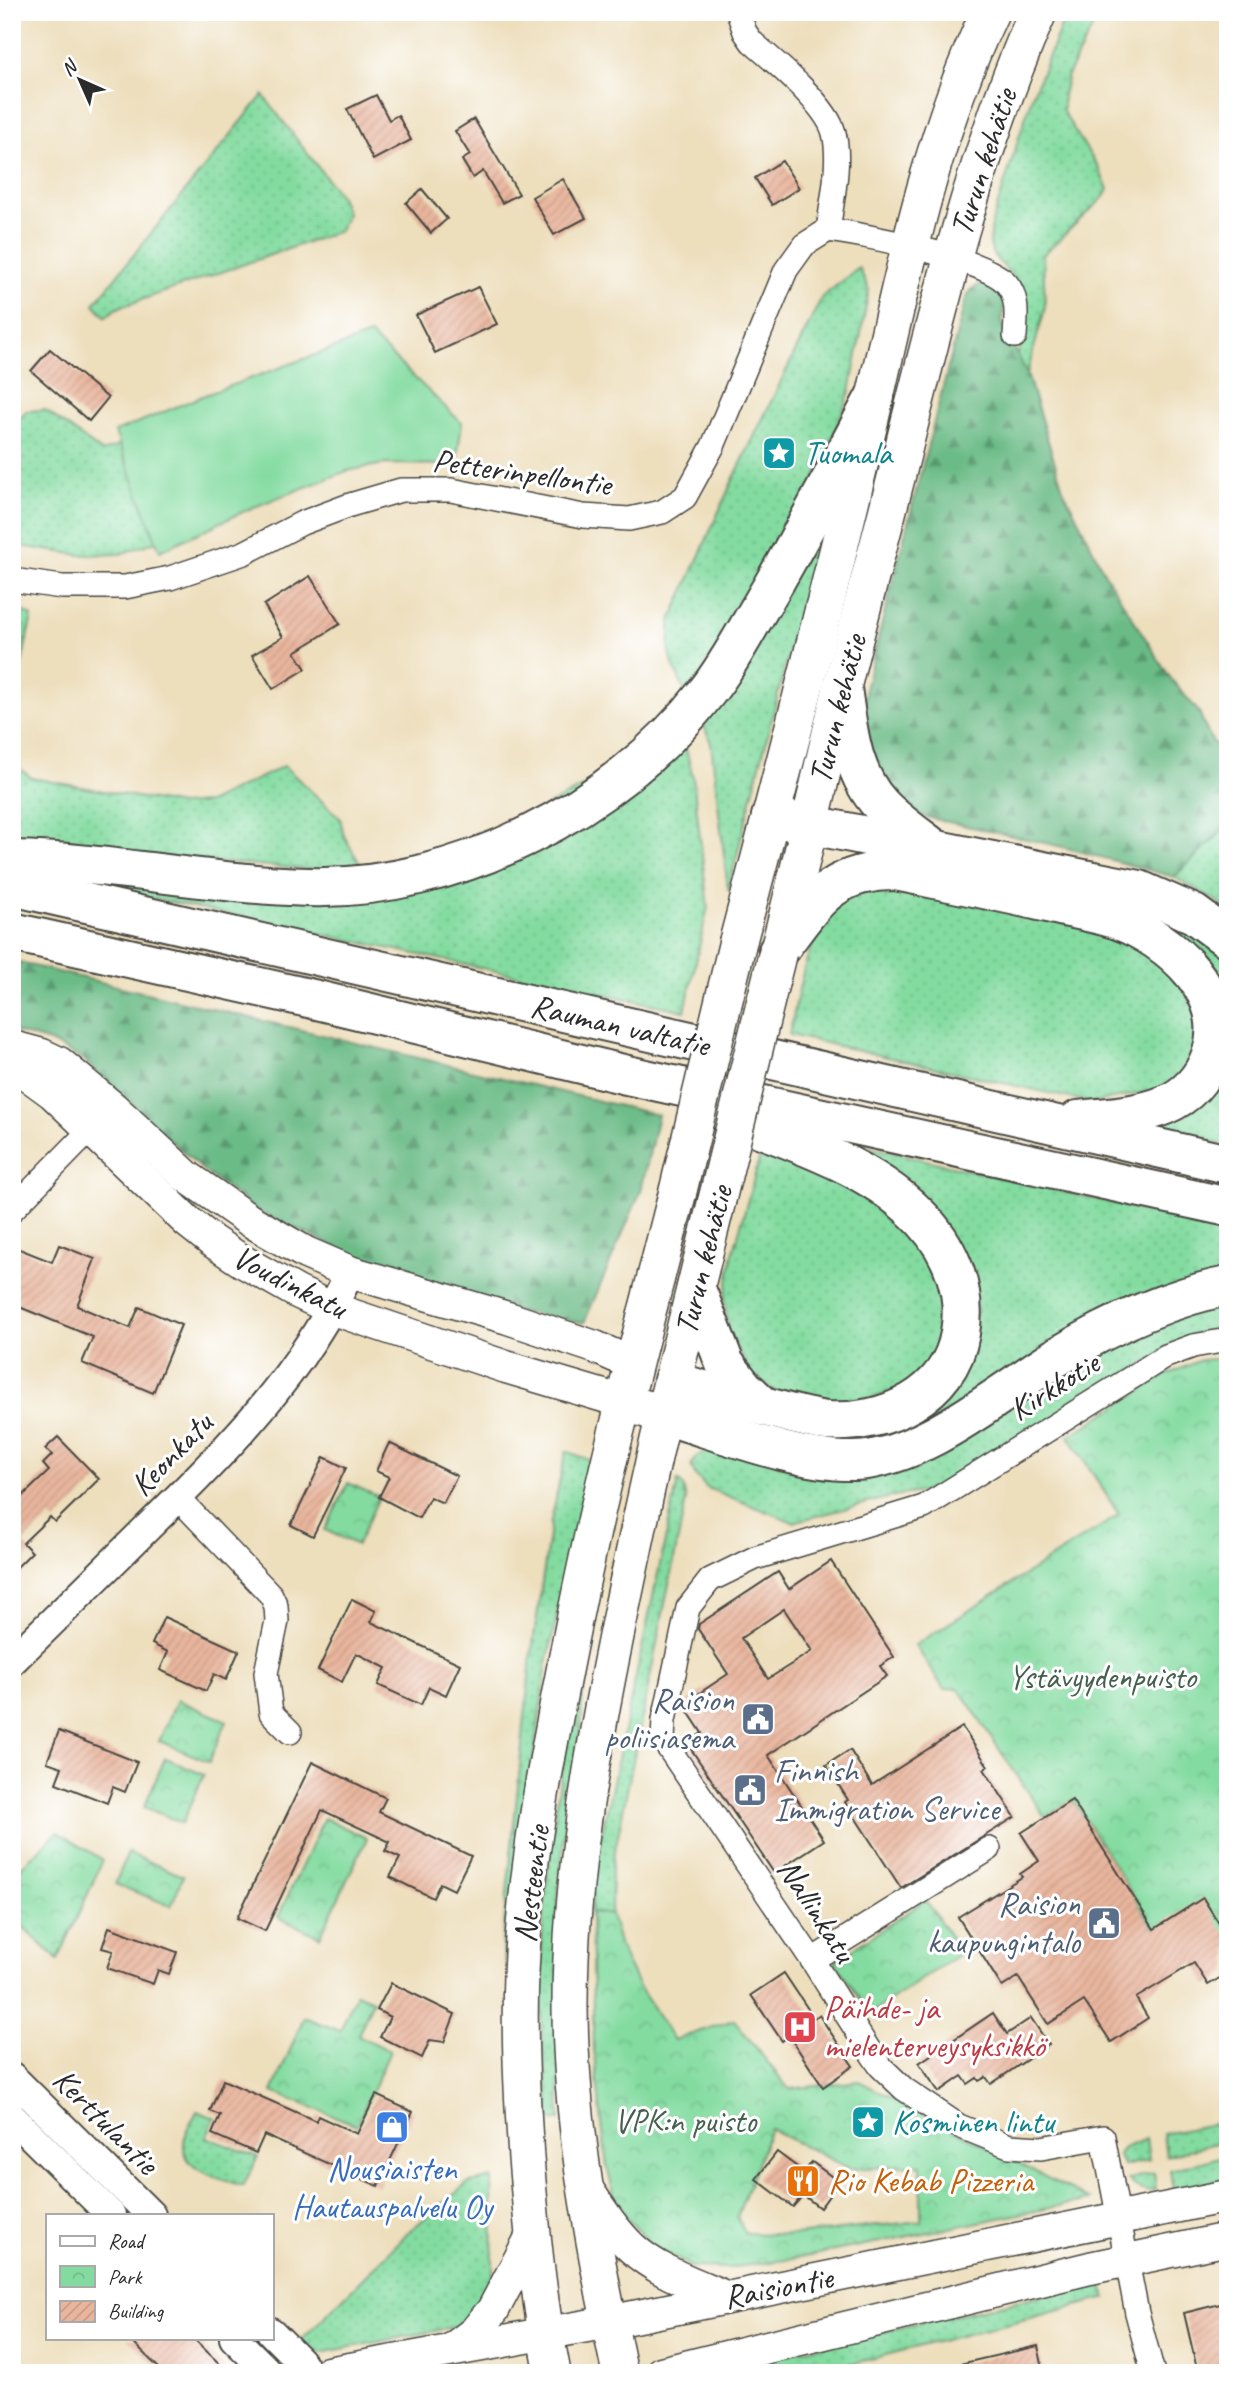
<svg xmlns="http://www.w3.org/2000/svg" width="1240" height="2385" font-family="Caveat,sans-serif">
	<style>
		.grass { fill: url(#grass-dots); stroke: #578366; stroke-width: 2 }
		.forest { fill: url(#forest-firs); stroke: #4a7358; stroke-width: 2 }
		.park { fill: url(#park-crowns); stroke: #578366; stroke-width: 2; fill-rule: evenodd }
		.pitch { fill: #83dba0; stroke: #578366; stroke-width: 2 }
		.building { fill: url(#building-hatch); fill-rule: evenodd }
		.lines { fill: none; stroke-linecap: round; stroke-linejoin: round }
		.minor-casing { stroke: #484641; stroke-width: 26 }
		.tertiary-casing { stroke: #484641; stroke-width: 32 }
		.secondary-casing { stroke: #484641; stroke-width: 35 }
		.primary-casing { stroke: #484641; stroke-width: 38 }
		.trunk-casing { stroke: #484641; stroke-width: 40 }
		.motorway-casing { stroke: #484641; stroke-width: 42 }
		.minor { stroke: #fff; stroke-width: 23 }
		.tertiary { stroke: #fff; stroke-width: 28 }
		.secondary { stroke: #fff; stroke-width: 32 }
		.primary { stroke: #fff; stroke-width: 35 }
		.trunk { stroke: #fff; stroke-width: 37 }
		.motorway { stroke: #fff; stroke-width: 38 }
		.trunk-bridge-casing { stroke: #484641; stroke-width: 40; stroke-linecap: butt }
		.trunk-bridge { stroke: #fff; stroke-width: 37 }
		.labels { text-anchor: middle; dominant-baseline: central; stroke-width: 6; stroke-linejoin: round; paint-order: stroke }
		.street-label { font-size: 33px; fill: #2b2b2b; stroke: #fff }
		.culture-label { font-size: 33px; fill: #0d838f; stroke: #fff; text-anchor: start }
		.park-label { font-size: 33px; fill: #45604e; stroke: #fff }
		.service-label { font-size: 33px; fill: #4e5e75; stroke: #fff; text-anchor: end }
		.health-label { font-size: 33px; fill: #be3a42; stroke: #fff; text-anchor: start }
		.shop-label { font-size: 33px; fill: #366cbe; stroke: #fff }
		.food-label { font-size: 33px; fill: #c56008; stroke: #fff; text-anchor: start }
	</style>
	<defs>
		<pattern id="grass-dots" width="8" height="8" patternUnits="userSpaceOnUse" patternTransform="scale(1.75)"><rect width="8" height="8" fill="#83dba0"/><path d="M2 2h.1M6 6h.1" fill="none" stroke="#71bc8a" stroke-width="1.8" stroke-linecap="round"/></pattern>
		<pattern id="forest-firs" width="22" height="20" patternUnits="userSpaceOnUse" patternTransform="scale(1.75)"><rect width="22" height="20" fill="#6abb86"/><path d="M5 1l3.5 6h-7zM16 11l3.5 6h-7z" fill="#57986e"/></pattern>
		<pattern id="park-crowns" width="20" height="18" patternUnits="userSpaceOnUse" patternTransform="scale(1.75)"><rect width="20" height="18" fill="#83dba0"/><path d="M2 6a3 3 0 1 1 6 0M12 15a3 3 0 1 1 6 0" fill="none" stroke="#71bc8a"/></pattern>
		<pattern id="building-hatch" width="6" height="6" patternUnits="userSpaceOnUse" patternTransform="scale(1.75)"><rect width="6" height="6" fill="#e9b59d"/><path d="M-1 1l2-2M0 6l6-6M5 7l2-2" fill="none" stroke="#c89c87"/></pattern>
	</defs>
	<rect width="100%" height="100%" fill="#fff"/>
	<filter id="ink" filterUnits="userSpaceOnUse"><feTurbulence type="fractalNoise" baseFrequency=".0143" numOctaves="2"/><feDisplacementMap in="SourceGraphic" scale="14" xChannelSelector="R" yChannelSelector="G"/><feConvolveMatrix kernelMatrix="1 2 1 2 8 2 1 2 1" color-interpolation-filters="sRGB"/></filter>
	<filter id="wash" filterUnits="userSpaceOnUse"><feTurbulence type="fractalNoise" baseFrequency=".00686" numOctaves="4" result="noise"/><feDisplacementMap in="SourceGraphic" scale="28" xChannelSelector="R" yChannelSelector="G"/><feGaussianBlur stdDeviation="1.57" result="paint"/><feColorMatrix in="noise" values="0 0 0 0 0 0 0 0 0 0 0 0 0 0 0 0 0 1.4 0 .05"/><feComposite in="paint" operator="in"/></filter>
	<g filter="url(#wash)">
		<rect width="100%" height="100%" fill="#eddebc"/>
		<!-- grass -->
		<g class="grass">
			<polygon points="1067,12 1101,12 1068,74 1063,95 1063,112 1098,167 1108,189 1104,197 1043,255 1045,308 1027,374 1018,356 1024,331 1014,278 993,255 990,243 992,223 1032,96"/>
			<polygon points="263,95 340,196 347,214 340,231 115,309 106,317 94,304"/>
			<polygon points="859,268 869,290 850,392 828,449 792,533 687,697 672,662 669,648 671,620 731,484 822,297"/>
			<polygon points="45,410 102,452 120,445 157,541 120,554 80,555 12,545 12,426 26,411"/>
			<polygon points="825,511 728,890 711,743 701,718"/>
			<polygon points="12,606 32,616 12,708"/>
			<polygon points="682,734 693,777 708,907 685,1011 51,877 378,896"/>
			<polygon points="12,763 32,778 181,805 208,803 284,766 340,818 344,836 366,874 12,845"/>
			<polygon points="1228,826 1228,911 1215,900 1174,877"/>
			<path d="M872,885L1115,930L1166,955L1206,1031L1176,1086L1093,1103L789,1035C800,990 804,938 839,905C848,896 862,891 872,885Z"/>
			<polygon points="1142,907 1228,953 1228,1146 1141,1128 1179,1111 1213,983"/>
			<polygon points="826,1137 1228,1230 1228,1276 892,1449 796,1442 864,1440 900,1428 978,1310"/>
			<polygon points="764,1142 852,1182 931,1247 952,1328 918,1385 834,1409 774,1391 752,1375 728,1332 725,1298 732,1257"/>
			<polygon points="1228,1301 1228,1314 1223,1316 1228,1319 1228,1329 1216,1328 1192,1335 936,1490 899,1495 793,1522 707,1488 695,1475 691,1465 697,1456 716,1448 830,1477 1043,1388 1156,1323"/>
			<polygon points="566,1451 589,1460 583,1494 547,1663 505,1962 502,1943 531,1657 551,1521"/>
			<polygon points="678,1481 683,1486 686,1500 612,1865 611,1915 591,1912 595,1865"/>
			<path d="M581,1655L585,1656L581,1726L567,1805L558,1900L560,2120H551C546,2079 541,2038 541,1998C540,1882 562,1768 581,1655Z"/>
			<path d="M197,2111L215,2118L206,2137L258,2157L243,2186C223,2179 181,2172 184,2142C185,2132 193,2120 197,2111Z"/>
			<polygon points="1228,2121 1228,2140 1166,2156 1163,2134"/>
			<polygon points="1146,2139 1149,2160 1123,2166 1118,2154 1123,2148"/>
			<polygon points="1228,2155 1228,2179 1173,2189 1170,2170"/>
			<path d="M1154,2173L1156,2190C1145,2193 1135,2188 1128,2179Z"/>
			<path d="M492,2178L493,2274C486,2295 475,2311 460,2326L320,2353L310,2352L297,2344L413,2228L467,2184Z"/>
			<polygon points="1100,2282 1107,2298 816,2373 770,2373 767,2358"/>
		</g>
		<!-- forest -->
		<g class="forest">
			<polygon points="986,281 1001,292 1004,305 1002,323 1027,374 1063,489 1105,574 1171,679 1199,712 1209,736 1228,762 1228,826 1174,877 1063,847 921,816 879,781 862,716 866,685 965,302 970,290"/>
			<polygon points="12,961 658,1115 641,1191 584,1323 486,1306 340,1249 257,1211 205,1172 84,1060 50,1042 12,1031"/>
		</g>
		<!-- park -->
		<g class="park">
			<polygon points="1228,1358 1228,1933 1226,1934 1154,1929 1073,1800 1045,1817 958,1688 944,1689 915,1645 1119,1515 1069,1436 1166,1375 1201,1360"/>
			<polygon points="348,1483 379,1497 357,1545 325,1530"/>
			<polygon points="177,1700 227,1721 209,1762 159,1741"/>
			<polygon points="165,1758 204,1775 182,1823 144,1807"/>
			<polygon points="324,1818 367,1838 320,1937 278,1917"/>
			<polygon points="58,1832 103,1860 58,1960 12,1916 12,1875"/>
			<polygon points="128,1853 183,1876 171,1906 115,1884"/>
			<polygon points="926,1900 961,1953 870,2014 835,1961"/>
			<path d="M591,1912L611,1915L621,1950L638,1985L674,2040L734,2020L789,2089L859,2081L1090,2200L799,2258L729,2268L692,2267L652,2246L629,2220L616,2202L607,2167L594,2054ZM770,2129L850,2169L921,2165V2221L795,2235L745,2233L737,2217Z"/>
			<polygon points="356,1993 373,2000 358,2035 390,2051 357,2125 272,2092 304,2017 340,2031"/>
		</g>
		<!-- pitch -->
		<polygon class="pitch" points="370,335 462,423 456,465 384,464 347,471 249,509 160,551 115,432 205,395"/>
		<g id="blocks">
			<!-- building -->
			<g class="building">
				<polygon points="376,95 389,120 398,115 411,140 373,160 347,109"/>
				<polygon points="474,119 519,194 502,203 483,171 473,178 462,160 470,155 455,131"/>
				<polygon points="782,161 799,188 772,205 755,178"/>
				<polygon points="563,179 586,218 554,235 532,197"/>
				<polygon points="422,189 447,219 431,233 406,203"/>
				<polygon points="478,287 497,324 435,353 416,315"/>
				<polygon points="50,349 108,398 89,421 31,371"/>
				<polygon points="310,576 340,624 295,652 306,669 273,689 252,655 283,637 264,605"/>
				<polygon points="59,1245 95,1259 77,1306 130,1328 139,1307 181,1325 153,1393 82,1363 93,1337 12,1304 12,1259 17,1248 52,1262"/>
				<polygon points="58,1437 99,1479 55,1522 50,1517 23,1543 32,1552 12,1572 12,1506 49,1471 43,1464 52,1455 45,1449"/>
				<polygon points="389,1443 457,1476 443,1503 430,1497 419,1518 379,1497 389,1477 376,1471"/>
				<polygon points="324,1457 346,1468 313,1536 291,1525"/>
				<path d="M831,1561L894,1657L880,1666L887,1676L768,1755L824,1840L774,1873L687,1743L702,1733L683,1704L728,1674L698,1629L699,1624L778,1572L789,1589ZM784,1609L812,1651L768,1679L741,1638Z"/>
				<polygon points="352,1599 376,1611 371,1622 460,1664 446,1695 429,1687 421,1705 378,1685 386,1668 356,1653 342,1682 318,1670"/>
				<polygon points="164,1617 239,1651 226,1680 214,1674 206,1691 160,1670 168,1652 152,1644"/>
				<polygon points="962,1727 988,1766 984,1769 1015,1817 901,1888 845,1802 848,1800 826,1765 850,1750 872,1785"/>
				<polygon points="59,1731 137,1762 125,1792 113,1787 107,1803 56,1783 62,1767 47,1762"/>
				<polygon points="312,1762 386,1798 379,1812 471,1856 454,1890 440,1883 433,1898 390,1877 400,1858 385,1851 390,1842 322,1810 265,1931 237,1918"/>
				<polygon points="1072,1800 1154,1929 1203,1898 1228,1938 1228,1973 1208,1985 1194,1963 1136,1998 1148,2018 1111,2042 1084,2001 1048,2024 1018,1977 1002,1987 958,1917 1022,1877 1020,1874 1039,1861 1021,1833"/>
				<polygon points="109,1927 177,1952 169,1974 158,1970 153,1984 107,1968 113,1951 102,1948"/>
				<polygon points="784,1973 814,2018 819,2015 853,2066 823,2087 789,2036 782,2041 751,1995"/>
				<polygon points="391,1983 455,2014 444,2042 430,2040 422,2058 380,2037 390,2017 377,2010"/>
				<polygon points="993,2013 1007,2034 1031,2018 1049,2045 991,2084 986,2077 979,2081 977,2078 968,2084 962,2076 939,2092 919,2063"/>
				<polygon points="223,2080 316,2121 318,2116 357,2134 376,2095 413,2112 378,2186 264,2135 256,2153 212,2134 220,2115 210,2111"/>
				<polygon points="777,2152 804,2172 812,2162 839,2182 820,2208 803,2195 793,2207 756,2179"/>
				<polygon points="1228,2302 1228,2373 1198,2373 1184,2313"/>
				<polygon points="128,2338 193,2338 229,2373 164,2373"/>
				<polygon points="1038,2346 1044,2373 952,2373 951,2366"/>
			</g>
		</g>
	</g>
	<g filter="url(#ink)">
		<use href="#blocks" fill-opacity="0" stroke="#484641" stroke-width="2"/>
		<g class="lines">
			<!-- minor casing -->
			<g class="minor-casing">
				<g id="minor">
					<path d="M738,12L745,32L752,42C774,61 827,105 834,133C841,162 832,201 828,230"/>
					<path d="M828,230C862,234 987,259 1007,284C1019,298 1016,319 1015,336"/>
					<polyline points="12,580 62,587 125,587 170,578 244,553 302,523 350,505 401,490 451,490 583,516 629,519 662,512 685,497 713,446 786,270 804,245 828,230"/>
					<polyline points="12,1210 100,1120"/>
					<polyline points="178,1498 271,1595 276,1606 277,1621 266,1673 271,1713 290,1732"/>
					<polyline points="812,1960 989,1849"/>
					<polyline points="1153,2373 1137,2313 1103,2137 1041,2148 1009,2146 959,2126 904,2089 880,2066 869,2050 812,1960 663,1740 664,1720 688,1608 710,1580 755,1558 924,1507 1166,1356 1193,1346 1228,1340"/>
				</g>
			</g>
			<!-- tertiary casing -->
			<g class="tertiary-casing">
				<g id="tertiary">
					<path d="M12,1661C58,1616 104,1571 149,1526C228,1449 303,1373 350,1272"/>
					<polyline points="12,2077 151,2215"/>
					<polyline points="12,2117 111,2215"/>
					<polyline points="271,2332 300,2361 308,2373"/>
					<polyline points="234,2338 269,2373"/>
				</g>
			</g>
			<!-- secondary casing -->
			<g class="secondary-casing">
				<g id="secondary">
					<polyline points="12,1047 42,1055 59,1063 113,1108 186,1176 249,1220 306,1253 350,1272 508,1318 595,1347 633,1364"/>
					<polyline points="12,1063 53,1093 188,1222 212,1241 242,1261 297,1292 333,1309 506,1367 624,1402"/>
					<path d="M585,2186C599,2207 613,2230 632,2248C658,2272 693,2283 725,2297"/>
					<polyline points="451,2350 475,2332 493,2310 532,2236"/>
					<polyline points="328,2373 609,2322 1228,2196"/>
					<polyline points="661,2373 1090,2268 1228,2239"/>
				</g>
			</g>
			<!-- primary casing -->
			<g class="primary-casing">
				<g id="primary">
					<path d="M553,2373C539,2302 532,2230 526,2158C521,2081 517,2003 524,1926C531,1842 547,1758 563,1676C581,1584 600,1493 624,1402"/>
					<path d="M620,2373C595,2256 570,2125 570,2005C570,1872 594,1742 621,1612C635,1546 648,1480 664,1415"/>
				</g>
			</g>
			<!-- trunk casing -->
			<g class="trunk-casing">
				<g id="trunk">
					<path d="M738,941C786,760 833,579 875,397C905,267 932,134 990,12"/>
					<path d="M779,950C801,864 820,778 841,692C859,615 881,539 900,462C938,309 974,157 1038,12"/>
					<polyline points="678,1191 624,1402 664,1415 717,1200"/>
				</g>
			</g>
			<!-- motorway casing -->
			<g class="motorway-casing">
				<g id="motorway">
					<path d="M842,688C848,729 851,773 881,805C896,821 915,834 932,847"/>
					<polyline points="771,817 1139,890 1194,914 1228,939"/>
					<path d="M12,860C111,862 209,884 308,887C456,891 616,809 706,693C726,668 742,638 759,609C800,540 837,468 875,397"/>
					<polyline points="12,886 1228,1164"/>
					<polyline points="12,932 313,999 627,1075 1228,1207"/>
					<path d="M778,951C815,903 829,871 895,871C949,882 1003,892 1056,905C1076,910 1098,913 1118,920C1169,939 1233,994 1211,1055C1190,1116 1131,1114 1078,1120"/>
					<polyline points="696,1289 725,1364 744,1388 763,1406"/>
					<path d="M673,1381C705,1391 737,1400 770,1408C789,1413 808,1419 827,1421C885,1425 950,1396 960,1333C967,1292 952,1252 924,1221C874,1166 796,1143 729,1116"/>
					<path d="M664,1415C719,1431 799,1463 855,1461C924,1458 1000,1392 1057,1357C1110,1325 1166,1298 1228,1286"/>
				</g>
			</g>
			<!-- minor -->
			<use href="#minor" class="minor"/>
			<!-- tertiary -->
			<use href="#tertiary" class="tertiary"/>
			<!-- secondary -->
			<use href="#secondary" class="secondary"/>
			<!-- primary -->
			<use href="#primary" class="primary"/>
			<!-- trunk -->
			<use href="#trunk" class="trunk"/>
			<!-- motorway -->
			<use href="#motorway" class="motorway"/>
			<!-- trunk-bridge casing -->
			<g class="trunk-bridge-casing">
				<g id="trunk-bridge">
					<polyline points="678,1191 738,941"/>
					<polyline points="717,1200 778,951"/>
				</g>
			</g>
			<!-- trunk-bridge -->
			<use href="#trunk-bridge" class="trunk-bridge"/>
		</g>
	</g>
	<!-- icons -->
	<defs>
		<g id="sight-square" transform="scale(1.75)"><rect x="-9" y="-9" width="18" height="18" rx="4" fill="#0f9aa8" stroke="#fff"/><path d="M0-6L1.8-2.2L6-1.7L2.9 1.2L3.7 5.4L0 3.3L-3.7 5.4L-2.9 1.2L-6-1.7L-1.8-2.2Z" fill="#fff"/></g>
		<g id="civic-square" transform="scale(1.75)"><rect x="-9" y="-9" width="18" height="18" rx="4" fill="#5c6f8a" stroke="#fff"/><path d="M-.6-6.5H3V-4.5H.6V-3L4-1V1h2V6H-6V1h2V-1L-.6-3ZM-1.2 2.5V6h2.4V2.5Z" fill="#fff"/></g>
		<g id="hospital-square" transform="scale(1.75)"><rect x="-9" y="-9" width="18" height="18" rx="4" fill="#e0444e" stroke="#fff"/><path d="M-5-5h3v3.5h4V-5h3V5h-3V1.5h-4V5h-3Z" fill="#fff"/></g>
		<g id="shop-square" transform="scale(1.75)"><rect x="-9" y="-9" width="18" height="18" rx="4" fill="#3f7fe0" stroke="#fff"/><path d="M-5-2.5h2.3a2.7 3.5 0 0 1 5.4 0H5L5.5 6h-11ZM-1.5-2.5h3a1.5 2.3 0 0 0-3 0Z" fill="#fff"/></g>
		<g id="restaurant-square" transform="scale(1.75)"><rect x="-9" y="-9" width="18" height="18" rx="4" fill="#e8710a" stroke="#fff"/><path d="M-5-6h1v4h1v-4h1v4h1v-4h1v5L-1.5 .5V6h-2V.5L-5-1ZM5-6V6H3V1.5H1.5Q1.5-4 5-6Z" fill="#fff"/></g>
	</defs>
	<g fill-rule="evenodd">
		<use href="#sight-square" x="779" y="453"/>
		<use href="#civic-square" x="758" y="1719"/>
		<use href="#civic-square" x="750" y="1790"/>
		<use href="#civic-square" x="1104" y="1923"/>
		<use href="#hospital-square" x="800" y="2027"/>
		<use href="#sight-square" x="868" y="2122"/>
		<use href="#shop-square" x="392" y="2127"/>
		<use href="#restaurant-square" x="803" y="2181"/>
	</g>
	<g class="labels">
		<!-- street labels -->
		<g class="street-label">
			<text transform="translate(983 162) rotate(-72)">Turun kehätie</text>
			<text transform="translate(522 472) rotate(8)">Petterinpellontie</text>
			<text transform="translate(837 709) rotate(-76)">Turun kehätie</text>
			<text transform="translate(620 1025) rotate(13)">Rauman valtatie</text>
			<text transform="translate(703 1260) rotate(-76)">Turun kehätie</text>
			<text transform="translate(290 1282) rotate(27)">Voudinkatu</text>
			<text transform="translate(1054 1386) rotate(-32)">Kirkkotie</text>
			<text transform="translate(171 1454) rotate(-46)">Keonkatu</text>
			<text transform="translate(531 1884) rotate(-83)">Nesteentie</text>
			<text transform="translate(817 1910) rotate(57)">Nallinkatu</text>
			<text transform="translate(106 2121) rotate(45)">Kerttulantie</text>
			<text transform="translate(778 2287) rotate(-11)">Raisiontie</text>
		</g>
		<!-- culture labels -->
		<g class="culture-label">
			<text x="804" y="453">Tuomala</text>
			<text x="892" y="2122">Kosminen lintu</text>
		</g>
		<!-- park labels -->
		<g class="park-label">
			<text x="1102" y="1677">Ystävyydenpuisto</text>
			<text x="685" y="2121">VPK:n puisto</text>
		</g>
		<!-- service labels -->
		<g class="service-label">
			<text x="734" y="1700">Raision<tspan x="734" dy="38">poliisiasema</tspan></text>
			<text x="774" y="1771" text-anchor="start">Finnish<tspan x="774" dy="38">Immigration Service</tspan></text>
			<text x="1080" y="1904">Raision<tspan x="1080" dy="38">kaupungintalo</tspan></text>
		</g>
		<!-- health labels -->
		<g class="health-label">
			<text x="824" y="2008">Päihde- ja<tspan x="824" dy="38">mielenterveysyksikkö</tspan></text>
		</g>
		<!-- shop labels -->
		<g class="shop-label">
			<text x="392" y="2169">Nousiaisten<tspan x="392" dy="38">Hautauspalvelu Oy</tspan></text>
		</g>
		<!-- food labels -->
		<g class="food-label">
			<text x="828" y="2181">Rio Kebab Pizzeria</text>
		</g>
	</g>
	<!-- margin -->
	<rect width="1240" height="2385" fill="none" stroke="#fff" stroke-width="42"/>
	<!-- legend -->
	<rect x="46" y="2214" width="228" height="126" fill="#ffffff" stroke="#aaaaaa" stroke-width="2"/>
	<rect x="60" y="2236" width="35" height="10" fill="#ffffff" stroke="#aaaaaa" stroke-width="2"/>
	<text x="108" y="2248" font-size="21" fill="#2b2b2b">Road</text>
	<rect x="60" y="2266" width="35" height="21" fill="url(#park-crowns)" stroke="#aaaaaa" stroke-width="2"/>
	<text x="108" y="2284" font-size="21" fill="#2b2b2b">Park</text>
	<rect x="60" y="2301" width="35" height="21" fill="url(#building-hatch)" stroke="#aaaaaa" stroke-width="2"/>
	<text x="108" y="2318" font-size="21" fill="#2b2b2b">Building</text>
	<!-- north arrow -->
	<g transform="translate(80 80) rotate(315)" stroke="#ffffff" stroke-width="5" paint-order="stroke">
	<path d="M0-5L12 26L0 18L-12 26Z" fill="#2b2b2b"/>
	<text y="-10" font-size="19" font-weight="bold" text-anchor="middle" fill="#2b2b2b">N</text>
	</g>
</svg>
